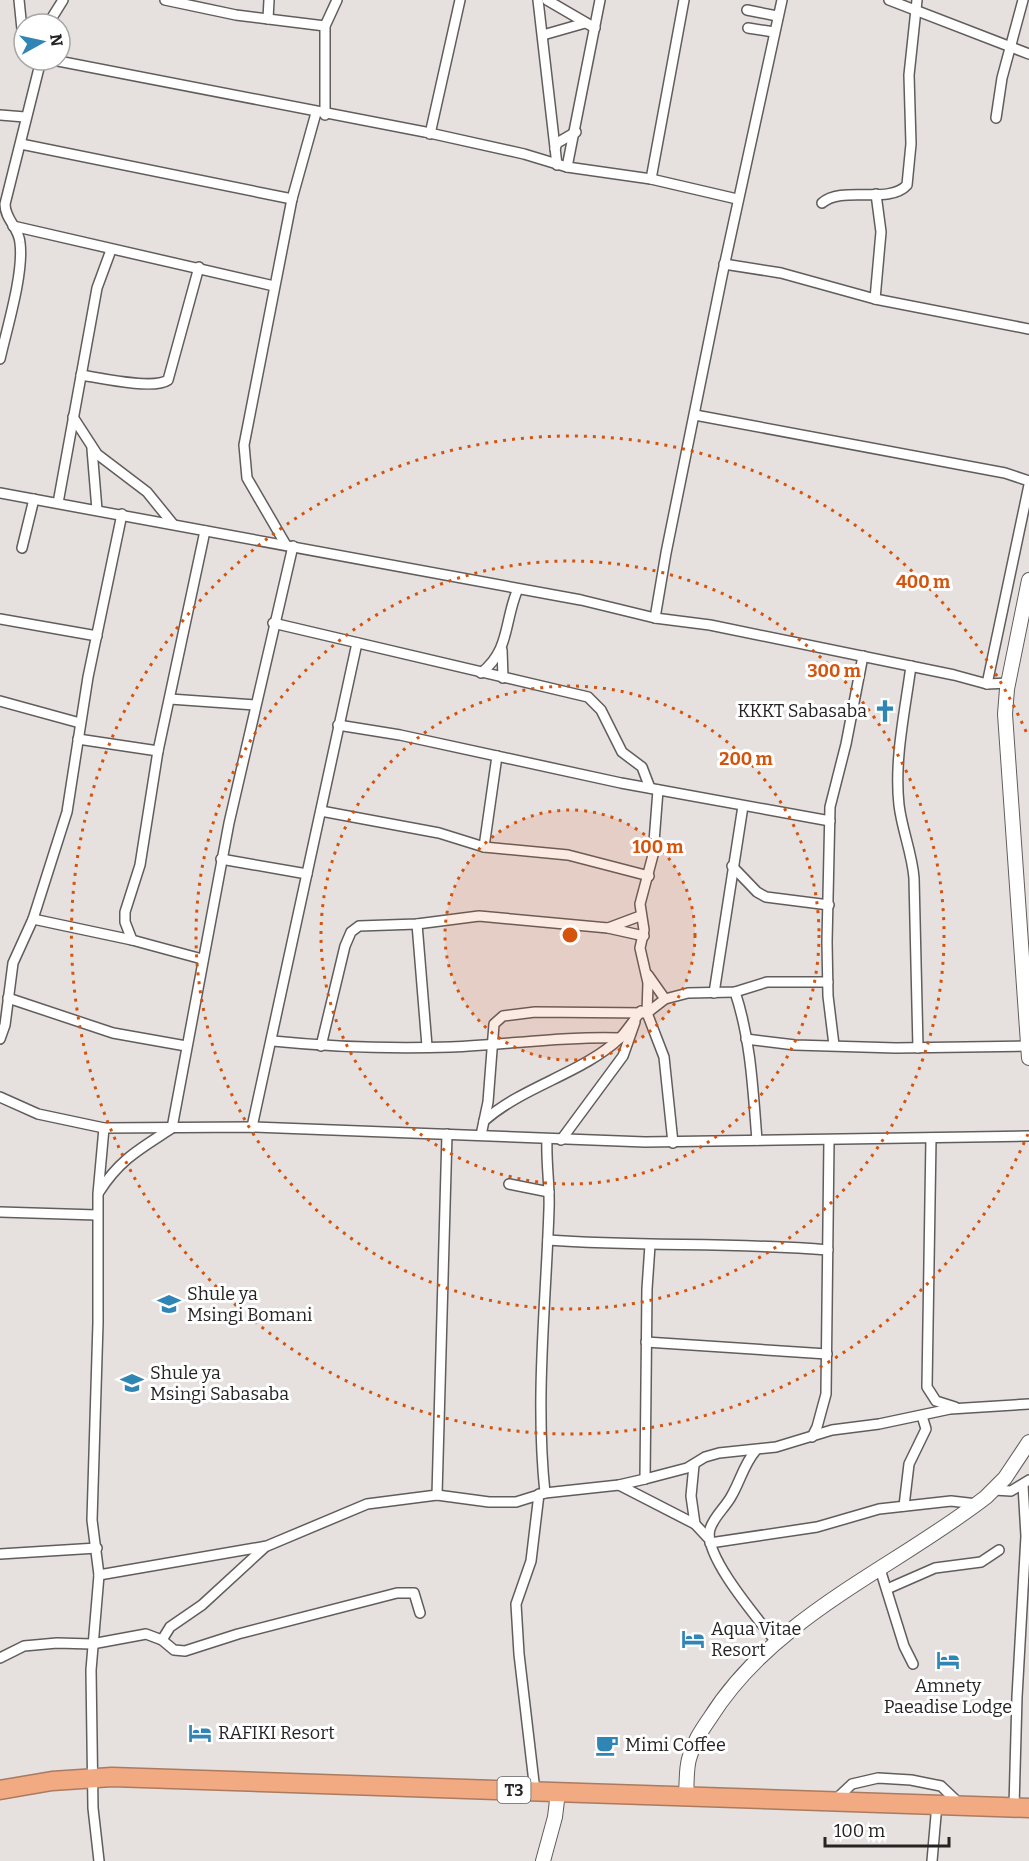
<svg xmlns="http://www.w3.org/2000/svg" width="1029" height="1861" font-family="Bitter,serif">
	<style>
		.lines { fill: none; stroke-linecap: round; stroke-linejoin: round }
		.street-casing { stroke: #625d5d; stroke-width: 12 }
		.secondary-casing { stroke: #625d5d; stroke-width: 16 }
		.highway-casing { stroke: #aa7b60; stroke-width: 21 }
		.street { stroke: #fff; stroke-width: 9 }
		.secondary { stroke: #fff; stroke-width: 14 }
		.highway { stroke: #f1aa81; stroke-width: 18 }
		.ring { fill: none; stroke: #d4540e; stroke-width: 3; stroke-dasharray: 3 6 }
		.labels { text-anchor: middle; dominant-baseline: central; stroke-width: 6; stroke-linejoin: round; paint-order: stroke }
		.shield { fill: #fff; stroke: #666565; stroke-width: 1.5 }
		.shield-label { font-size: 16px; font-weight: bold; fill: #252323 }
		.poi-label { font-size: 18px; fill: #252323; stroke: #fff; text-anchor: start }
		.centre { fill: #d4540e; stroke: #fff; stroke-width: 3 }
		.ring-label { font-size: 18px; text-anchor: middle; font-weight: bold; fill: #d4540e; stroke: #fff; stroke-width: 6; stroke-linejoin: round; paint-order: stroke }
	</style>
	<rect width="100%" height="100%" fill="#e6e0df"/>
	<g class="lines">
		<!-- street casing -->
		<g class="street-casing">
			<g id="street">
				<polyline points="19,0 24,49"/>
				<polyline points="165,0 236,15 325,26"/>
				<polyline points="538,0 557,165"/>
				<polyline points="547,0 595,28"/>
				<polyline points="889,0 1029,54"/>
				<polyline points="747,10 777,16"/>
				<polyline points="268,19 269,0"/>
				<polyline points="48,24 63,0"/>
				<polyline points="748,28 774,32"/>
				<polyline points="543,35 585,23"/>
				<polyline points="53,60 425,132 524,154 567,167 651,179 737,199"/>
				<polyline points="0,115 25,117"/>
				<polyline points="325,115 325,26 337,0"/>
				<polyline points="996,118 1002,78 1023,0"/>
				<polyline points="430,134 460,0"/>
				<polyline points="21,144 292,199"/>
				<polyline points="555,149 557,143 576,132"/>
				<polyline points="567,167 600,0"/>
				<polyline points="651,179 684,0"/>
				<path d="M822,203C842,185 889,205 907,185L911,144L909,75L917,0"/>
				<polyline points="13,226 274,286"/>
				<polyline points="724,264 781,273 875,299 1029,329"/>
				<polyline points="875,299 881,232 876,194"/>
				<path d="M0,359C7,328 24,273 20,243C19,227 5,220 5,204L41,60"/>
				<path d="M81,375C100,378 154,390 168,380L199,267"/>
				<polyline points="695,415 1005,473 1029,481"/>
				<polyline points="73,417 97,454 147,492 173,524"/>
				<polyline points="92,449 97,510"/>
				<polyline points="0,493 581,600 655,618 710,625 954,675 987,684 1009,683"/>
				<polyline points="58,503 97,288 111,250"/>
				<polyline points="286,545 247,478 244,445 292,199 316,113"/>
				<polyline points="22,548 34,499"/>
				<polyline points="655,618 666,553 722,276 782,0"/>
				<polyline points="0,619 97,636"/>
				<polyline points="273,623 588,697 601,710 622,752 642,767 650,788"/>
				<polyline points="502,650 503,678"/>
				<path d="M911,666C905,711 894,760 899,805C902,830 912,853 914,878L918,1048"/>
				<path d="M481,673C510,650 504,623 517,591"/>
				<polyline points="987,684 1029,485"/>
				<polyline points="170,699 255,705"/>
				<polyline points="0,701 80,723"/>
				<polyline points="338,725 400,735 621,783 830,821"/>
				<polyline points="78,739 158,751"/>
				<polyline points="658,790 653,855 640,904 644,930 640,948 648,983 647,1013 664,1057 673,1143"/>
				<polyline points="321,811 439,833 484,847 568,855 649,876"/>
				<polyline points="484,847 497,756"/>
				<polyline points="221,859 307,874"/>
				<polyline points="732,866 757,892 766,897 829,905"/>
				<polyline points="33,919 132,940 202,959"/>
				<polyline points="417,924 427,1046"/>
				<polyline points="608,928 640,916"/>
				<polyline points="132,940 125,922 125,912 140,865 158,751 205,531"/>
				<polyline points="648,975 665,999"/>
				<path d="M735,992C751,1040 753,1091 757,1140"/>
				<polyline points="714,993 743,806"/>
				<polyline points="8,998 113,1033 186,1046"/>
				<polyline points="0,1039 5,1025 13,963 33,919 67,812 88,677 122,514"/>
				<polyline points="746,1039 795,1045 896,1048 1028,1046"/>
				<path d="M273,1041C332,1047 391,1049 451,1047C507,1045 563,1036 620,1038"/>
				<polyline points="834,1045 828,996 827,942 830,807 846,744 863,656"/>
				<polyline points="321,1046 345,946 351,932 359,926 417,924 479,916 608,928 644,936"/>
				<polyline points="0,1097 38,1114 104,1128 252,1127 645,1142 1029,1136"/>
				<path d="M484,1121C523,1086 584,1073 621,1037C628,1029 634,1020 641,1011"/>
				<polyline points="252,1127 357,643"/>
				<polyline points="481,1135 488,1102 494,1024 503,1016 535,1012 647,1013 665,999 688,993 735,992 767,982 828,982"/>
				<polyline points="931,1138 927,1387 936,1401 955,1407"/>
				<polyline points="561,1140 623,1056 635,1022"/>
				<polyline points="509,1184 549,1192"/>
				<path d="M99,1192C120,1159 140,1149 172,1128L229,823L293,546"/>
				<polyline points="0,1212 97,1215"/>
				<path d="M548,1240C641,1247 734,1242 828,1250"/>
				<polyline points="646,1342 827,1354"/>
				<polyline points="812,1437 817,1427 826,1394 829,1140"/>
				<path d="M756,1450C744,1464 741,1479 732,1495C726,1507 714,1516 710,1529C702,1555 760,1621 776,1642"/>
				<polyline points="694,1465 691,1496 695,1524 708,1538"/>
				<polyline points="645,1479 647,1289 650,1245"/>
				<polyline points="619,1485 695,1524"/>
				<polyline points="994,1490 1011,1491 1029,1480"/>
				<path d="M545,1493C535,1398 546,1303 549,1209C550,1186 546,1163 547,1140"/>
				<polyline points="437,1495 447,1134"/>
				<polyline points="904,1506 909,1464 926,1429 922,1416"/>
				<polyline points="710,1543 817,1527 879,1509 951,1501 977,1504"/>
				<polyline points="0,1554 97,1548"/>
				<polyline points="880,1569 904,1646 913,1664"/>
				<polyline points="99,1575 267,1546 367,1504 437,1495 489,1502 516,1502 545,1493 619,1485 645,1479 687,1468 705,1457 719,1453 776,1447 832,1430 879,1424 950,1409 1029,1404"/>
				<polyline points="887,1589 935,1568 981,1562 999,1550"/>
				<polyline points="162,1640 170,1627 202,1605 264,1548"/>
				<polyline points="0,1658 24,1646 57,1643 92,1644 146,1634 162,1640 174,1650 185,1651 238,1634 397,1593 414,1593 420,1613"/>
				<polyline points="535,1791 519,1654 516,1604 531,1561 539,1494"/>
				<polyline points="835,1800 852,1784 878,1778 911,1780 941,1786 960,1804"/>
				<polyline points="1014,1807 1017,1697 1026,1536 1023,1485"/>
				<polyline points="99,1861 93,1808 91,1670 99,1575 92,1520 98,1323 98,1194 104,1128"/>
				<polyline points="932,1861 937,1804"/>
			</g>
		</g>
		<!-- secondary casing -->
		<g class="secondary-casing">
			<g id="secondary">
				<polyline points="1029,580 1007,689 1005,714 1029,1058"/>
				<path d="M686,1795C687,1783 686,1770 689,1759C693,1743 701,1731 710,1718C774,1616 893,1569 986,1497L1005,1478L1029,1442"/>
				<polyline points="543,1861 555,1817 558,1792"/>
			</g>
		</g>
		<!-- highway casing -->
		<g class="highway-casing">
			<polyline id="highway" points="0,1790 52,1781 112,1777 1029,1808"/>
		</g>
		<!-- street -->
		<use href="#street" class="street"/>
		<!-- secondary -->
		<use href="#secondary" class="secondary"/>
		<!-- highway -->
		<use href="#highway" class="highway"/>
	</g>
	<!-- distance rings -->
	<circle cx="570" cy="935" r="125" fill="#d4540e" fill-opacity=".12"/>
	<g class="ring">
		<circle cx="570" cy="935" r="125"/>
		<circle cx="570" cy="935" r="249"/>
		<circle cx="570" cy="935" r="374"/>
		<path d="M1028 1134A499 499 0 1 1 1028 736"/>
	</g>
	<!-- icons -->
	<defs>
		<g id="church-bare" transform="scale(1.8)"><path d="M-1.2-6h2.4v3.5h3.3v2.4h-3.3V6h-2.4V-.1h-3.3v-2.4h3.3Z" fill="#2f85b4" stroke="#fff" stroke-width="2.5" paint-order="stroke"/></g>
		<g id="school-bare" transform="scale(1.8)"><path d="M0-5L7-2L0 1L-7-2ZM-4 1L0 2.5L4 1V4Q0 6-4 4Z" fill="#2f85b4" stroke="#fff" stroke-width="2.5" paint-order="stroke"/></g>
		<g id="hotel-bare" transform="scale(1.8)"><path d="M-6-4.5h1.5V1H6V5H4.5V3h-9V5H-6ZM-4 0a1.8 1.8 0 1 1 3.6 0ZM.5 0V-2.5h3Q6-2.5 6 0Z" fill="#2f85b4" stroke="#fff" stroke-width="2.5" paint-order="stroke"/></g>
		<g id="cafe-bare" transform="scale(1.8)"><path d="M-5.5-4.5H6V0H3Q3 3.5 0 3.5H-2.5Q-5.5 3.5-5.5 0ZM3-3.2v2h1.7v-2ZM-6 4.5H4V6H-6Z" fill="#2f85b4" stroke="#fff" stroke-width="2.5" paint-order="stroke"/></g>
	</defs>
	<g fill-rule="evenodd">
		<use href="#church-bare" x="885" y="711"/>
		<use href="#school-bare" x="169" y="1304"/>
		<use href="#school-bare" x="132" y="1383"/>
		<use href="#hotel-bare" x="693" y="1639"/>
		<use href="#hotel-bare" x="948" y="1660"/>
		<use href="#hotel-bare" x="200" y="1733"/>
		<use href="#cafe-bare" x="607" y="1745"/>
	</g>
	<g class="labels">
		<!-- shield labels -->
		<rect class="shield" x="497.5" y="1777" width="33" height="26" rx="4.5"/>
		<g class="shield-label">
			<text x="514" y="1790">T3</text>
		</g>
		<!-- poi labels -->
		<g class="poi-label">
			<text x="867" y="711" text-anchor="end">KKKT Sabasaba</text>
			<text x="187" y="1294">Shule ya<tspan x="187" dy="21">Msingi Bomani</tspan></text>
			<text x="150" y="1373">Shule ya<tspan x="150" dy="21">Msingi Sabasaba</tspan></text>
			<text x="711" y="1629">Aqua Vitae<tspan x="711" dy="21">Resort</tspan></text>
			<text x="948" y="1686" text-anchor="middle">Amnety<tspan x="948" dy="21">Paeadise Lodge</tspan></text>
			<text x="218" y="1733">RAFIKI Resort</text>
			<text x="625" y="1745">Mimi Coffee</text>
		</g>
	</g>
	<circle cx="570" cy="935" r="9" class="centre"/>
	<g class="ring-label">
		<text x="923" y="588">400 m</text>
		<text x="834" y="677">300 m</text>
		<text x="746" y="765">200 m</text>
		<text x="658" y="853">100 m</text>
	</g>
	<!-- north arrow -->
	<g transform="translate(42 42) rotate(82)"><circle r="28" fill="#ffffff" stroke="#a8a7a7" stroke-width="1.5"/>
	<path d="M0-4.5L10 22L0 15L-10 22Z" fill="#2f85b4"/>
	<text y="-9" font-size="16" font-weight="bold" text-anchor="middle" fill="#252323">N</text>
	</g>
	<!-- scale -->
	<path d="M825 1837v9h124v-9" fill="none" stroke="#252323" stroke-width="3"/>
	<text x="834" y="1837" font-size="18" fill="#252323" stroke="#ffffff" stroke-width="4.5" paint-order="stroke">100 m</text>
</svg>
